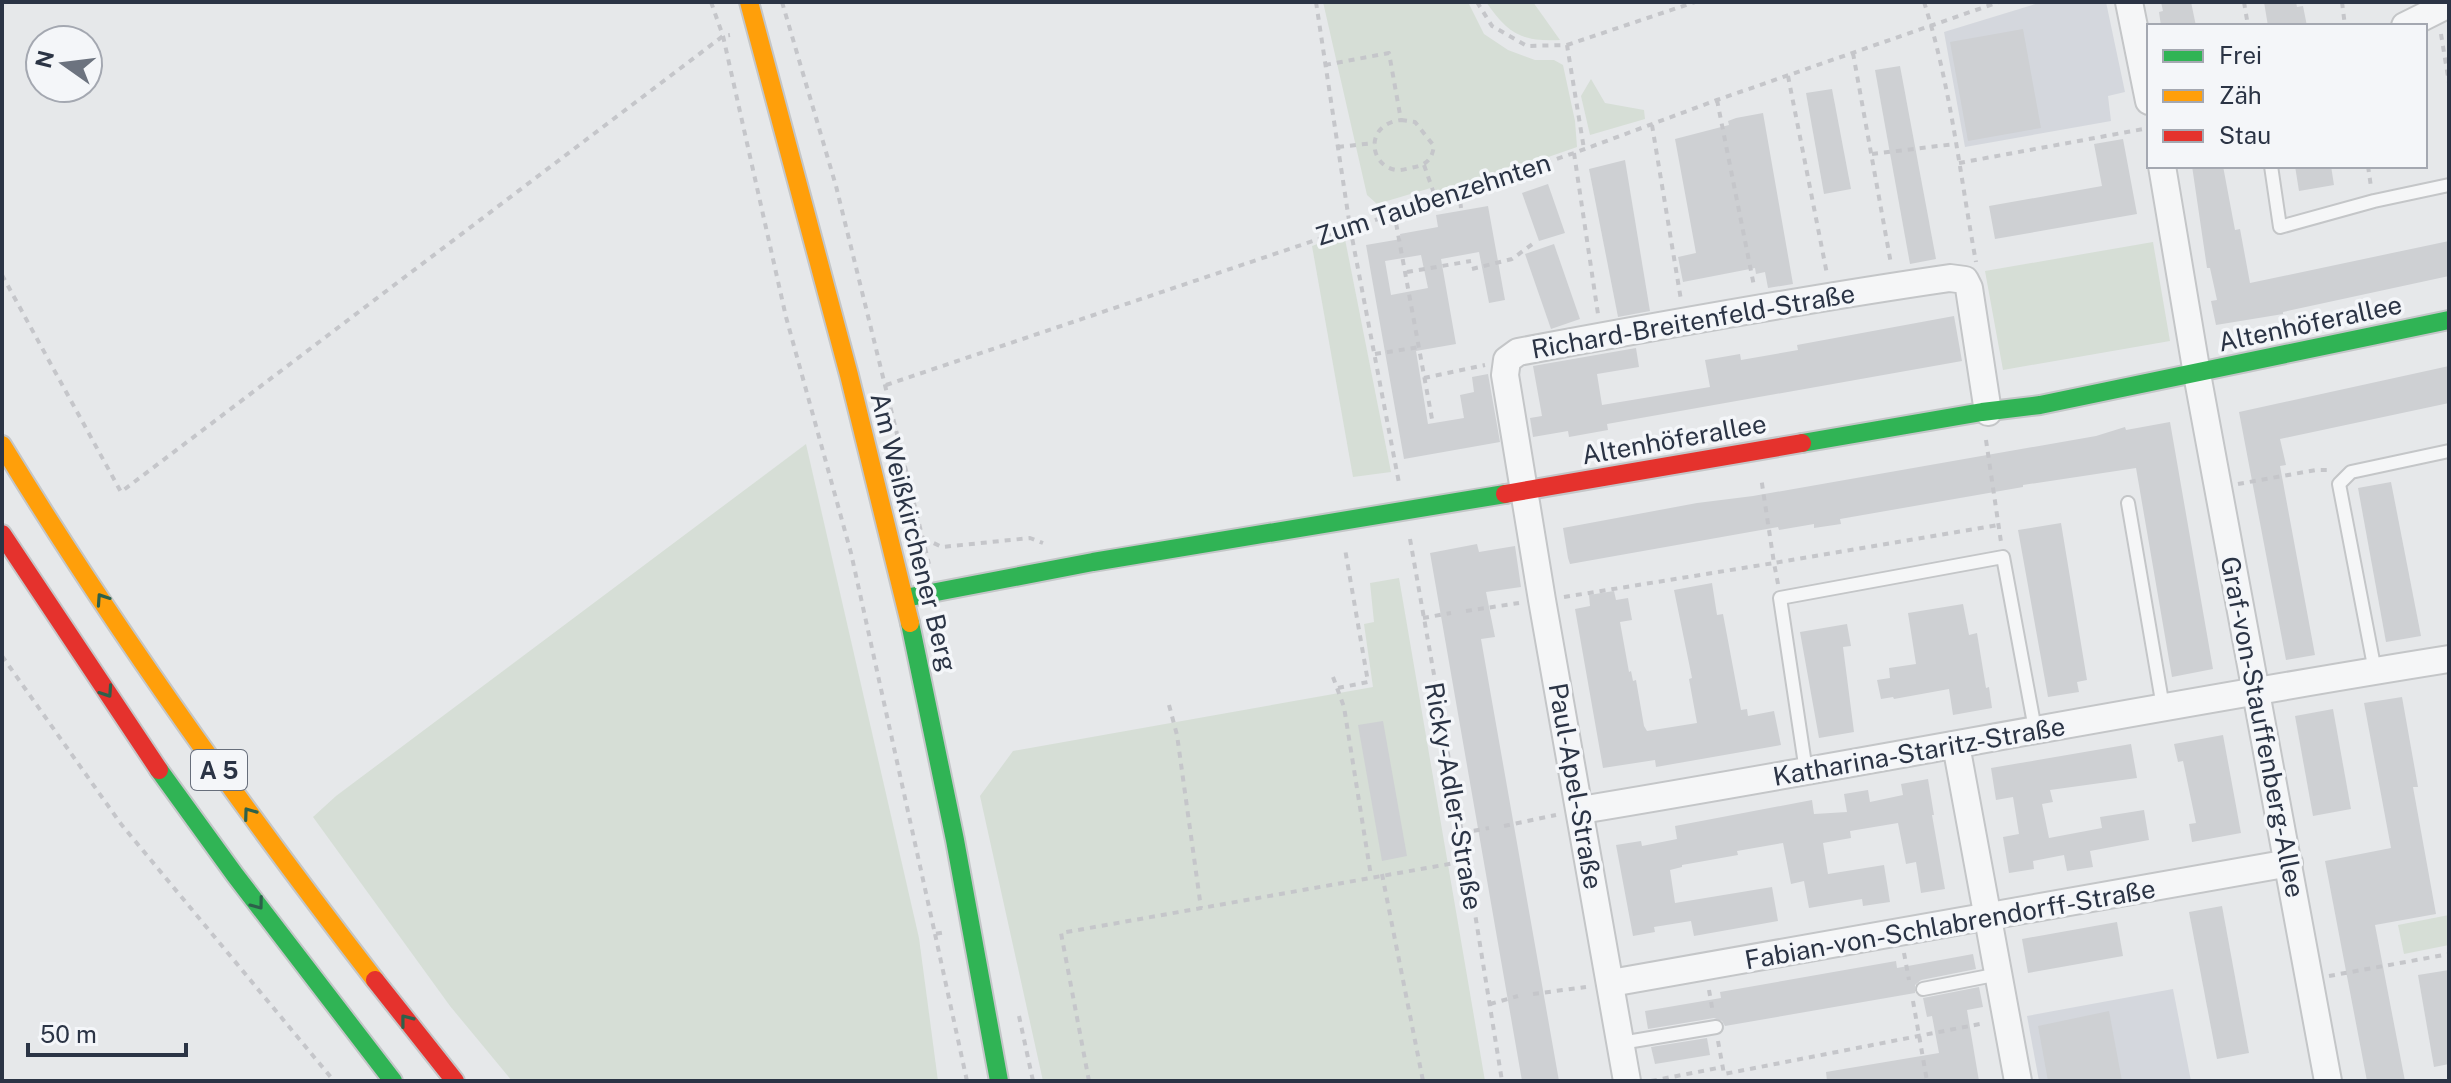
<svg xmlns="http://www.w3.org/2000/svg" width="2451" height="1083" font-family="'Public Sans',sans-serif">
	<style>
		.built { fill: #d4d7dd }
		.green { fill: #d6ded6 }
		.building { fill: #ced0d3; fill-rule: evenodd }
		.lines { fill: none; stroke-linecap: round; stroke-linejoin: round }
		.lane-casing { stroke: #c4c6c8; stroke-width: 16 }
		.street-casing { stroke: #c4c6c8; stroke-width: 30 }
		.fast-casing { stroke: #c4c6c8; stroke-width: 22 }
		.slow-casing { stroke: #c4c6c8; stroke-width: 22 }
		.jam-casing { stroke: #c4c6c8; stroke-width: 22 }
		.path { stroke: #c5c6ca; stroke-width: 4; stroke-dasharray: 6 6; stroke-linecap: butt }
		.lane { stroke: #f5f6f7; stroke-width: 12 }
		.street { stroke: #f5f6f7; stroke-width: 26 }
		.fast { stroke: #30b455; stroke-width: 18 }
		.slow { stroke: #ff9f0a; stroke-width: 18 }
		.jam { stroke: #e5322d; stroke-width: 18 }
		.oneway { stroke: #2d614b }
		.labels { text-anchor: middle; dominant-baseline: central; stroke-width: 7; stroke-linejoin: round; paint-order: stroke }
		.shield { fill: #f4f6f9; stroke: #676e7b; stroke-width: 2 }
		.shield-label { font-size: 24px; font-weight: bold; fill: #2b3445 }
		.street-label { font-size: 26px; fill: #2b3445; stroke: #f4f6f9 }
	</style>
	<rect width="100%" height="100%" fill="#e6e8ea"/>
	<!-- built -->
	<g class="built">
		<polygon points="2042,2 2106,2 2125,92 2108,96 2111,121 1965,147 1944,32"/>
		<polygon points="2173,989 2191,1081 2039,1081 2027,1016"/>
	</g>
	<!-- green -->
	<g class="green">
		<polygon points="1323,2 1468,2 1484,34 1508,50 1535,60 1554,60 1563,65 1575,121 1577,147 1437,196 1434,187 1377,204 1367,195"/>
		<path d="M1486,2H1533L1560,40C1522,42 1508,34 1486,2Z"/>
		<polygon points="1591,79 1605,103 1644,110 1645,119 1590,135 1581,96"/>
		<polygon points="1344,234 1391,472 1353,477 1312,246"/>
		<polygon points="2153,242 2170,341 2003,370 1985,271"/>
		<polygon points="806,444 919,938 938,1081 512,1081 450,1006 313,817 336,796"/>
		<polygon points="1399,578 1485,1081 1043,1081 980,796 1013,751 1373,687 1364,624 1374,622 1370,583"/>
		<polygon points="2449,915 2449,945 2404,954 2398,925"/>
	</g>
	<!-- building -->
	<g class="building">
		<polygon points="2161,2 2191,2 2196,26 2161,26 2159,12 2163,11"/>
		<polygon points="2264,2 2296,2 2297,7 2303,6 2307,26 2268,26"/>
		<polygon points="2023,29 2041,128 1968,141 1950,42"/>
		<polygon points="1900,66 1936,259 1910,264 1875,70"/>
		<polygon points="1832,89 1851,189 1824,194 1806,93"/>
		<polygon points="1763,113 1793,284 1768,288 1765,272 1756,274 1755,268 1683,282 1678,257 1696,253 1675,139 1729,125 1728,121 1736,118"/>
		<polygon points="2123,139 2137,214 1995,239 1989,206 2102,186 2094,144"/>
		<polygon points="1625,160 1650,311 1618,317 1589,169"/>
		<polygon points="2192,166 2223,166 2235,230 2240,229 2250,283 2449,241 2449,276 2283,312 2283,314 2216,325 2211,301 2217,300 2210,268 2207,268"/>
		<polygon points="2295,166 2331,166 2334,185 2299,191"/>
		<polygon points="1548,184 1565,233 1539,241 1522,193"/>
		<path d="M1488,206L1505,300L1489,303L1479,252L1441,259L1456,344L1416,351L1428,424L1464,418L1460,395L1474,392L1472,377L1488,374L1500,442L1404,459L1366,245L1401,239L1400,234L1438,227L1436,215ZM1421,255L1428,288L1391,295L1385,261Z"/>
		<polygon points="1554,244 1580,319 1551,329 1525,254"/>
		<polygon points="1954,316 1962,361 1607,424 1608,430 1569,437 1568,431 1533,437 1530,418 1542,416 1533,366 1636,348 1639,367 1597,374 1602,405 1710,387 1705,360 1740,354 1741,360 1798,350 1797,345"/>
		<polygon points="2449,366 2449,403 2280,439 2286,465 2280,466 2315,655 2286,660 2239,412"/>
		<polygon points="2170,422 2213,669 2172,677 2136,468 2023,485 2023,487 1840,519 1841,524 1814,528 1814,524 1779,530 1778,527 1570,564 1568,558 1563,528 1697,503 1753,496 2096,436 2125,427 2126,430"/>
		<polygon points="2391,482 2421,636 2386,642 2358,488"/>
		<polygon points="2061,523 2087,680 2077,682 2079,692 2048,697 2018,530"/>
		<polygon points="1477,544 1479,552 1515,546 1521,587 1486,592 1495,637 1481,639 1559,1081 1522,1081 1430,553"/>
		<polygon points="1712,583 1717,615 1723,614 1741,710 1747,709 1748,716 1774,711 1781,745 1656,767 1655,760 1603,768 1575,609 1590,606 1589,595 1614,591 1616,600 1628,598 1632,620 1620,622 1629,672 1631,671 1633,681 1636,680 1644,726 1647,731 1697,723 1689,679 1692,678 1674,590"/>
		<polygon points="1963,604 1969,635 1977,633 1986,688 1989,687 1992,708 1953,715 1949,689 1894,699 1893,697 1881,699 1877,680 1890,678 1889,668 1916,664 1908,613"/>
		<polygon points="1847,624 1851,646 1843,647 1854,732 1819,738 1800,632"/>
		<polygon points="2402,697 2418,787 2413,787 2436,914 2375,925 2405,1081 2367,1081 2325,861 2391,848 2364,703"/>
		<polygon points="2333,709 2351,809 2313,816 2295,716"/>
		<polygon points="1383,721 1407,856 1382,861 1358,725"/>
		<polygon points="2223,735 2241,833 2192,842 2189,824 2196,823 2183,761 2178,762 2174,744"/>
		<polygon points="2131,744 2137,778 2050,790 2053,802 2042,804 2049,838 2102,828 2100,817 2144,810 2149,840 2090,851 2093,867 2067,871 2064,855 2033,861 2034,869 2009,873 2003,837 2019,834 2013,797 1996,800 1991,768"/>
		<polygon points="1928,779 1934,815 1932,815 1945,889 1921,893 1916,862 1906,864 1898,823 1850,831 1851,838 1823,843 1828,874 1884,865 1890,902 1863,906 1862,899 1809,908 1804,881 1791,884 1783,843 1737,851 1738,855 1682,865 1682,867 1670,870 1675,903 1772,887 1778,921 1694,936 1691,921 1654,927 1655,932 1633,936 1616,845 1641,841 1642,846 1677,839 1675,826 1812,800 1814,814 1847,812 1844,794 1868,790 1870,802 1903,795 1901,784"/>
		<polygon points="2222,906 2249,1053 2217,1059 2189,912"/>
		<polygon points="2117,922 2123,956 2028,973 2022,939"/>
		<polygon points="1973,954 1976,969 1921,980 1915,985 1915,993 1725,1026 1722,1021 1714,1018 1648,1029 1645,1011 1721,998 1720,992 1896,961 1897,968"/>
		<polygon points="2449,970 2449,1064 2434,1067 2418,975"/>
		<polygon points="1979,987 1983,1007 1967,1010 1979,1081 1827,1081 1826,1072 1939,1053 1932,1016 1927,1017 1923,998"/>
		<polygon points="2109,1011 2122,1081 2048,1081 2038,1026"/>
		<polygon points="1707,1038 1710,1055 1655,1064 1651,1047"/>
	</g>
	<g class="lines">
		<!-- lane casing -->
		<g class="lane-casing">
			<g id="lane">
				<polyline points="2271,166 2280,227 2374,201 2449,185"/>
				<polyline points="2128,503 2163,707"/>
				<polyline points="2375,671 2339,484 2351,472 2449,451"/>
				<polyline points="1806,771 1780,598 2003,557 2035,729"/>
				<polyline points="1923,989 1999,974"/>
				<polyline points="1621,1043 1716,1027"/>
			</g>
		</g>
		<!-- street casing -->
		<g class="street-casing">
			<g id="street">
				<polyline points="2129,2 2149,101"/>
				<polyline points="2405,26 2449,4"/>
				<polyline points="2162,166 2197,374 2328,1081"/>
				<polyline points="1956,745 2018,1081"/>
				<path d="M1581,810C1871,762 2159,705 2449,659"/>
				<polyline points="1611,983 2289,863"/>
				<path d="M1627,1081L1542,600L1505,375L1507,360L1518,352C1662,325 1806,299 1950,278L1965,280L1969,288L1988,412"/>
			</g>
		</g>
		<!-- fast casing -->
		<g class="fast-casing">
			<g id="fast">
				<polyline points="1802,443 1982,412 2040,405 2449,320"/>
				<polyline points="905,598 1093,562 1505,494"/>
				<polyline points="910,623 955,840 999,1081"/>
				<polyline points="159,770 235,875 393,1081"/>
			</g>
		</g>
		<!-- slow casing -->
		<g class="slow-casing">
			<g id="slow">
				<polyline points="749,2 849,375 910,623"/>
				<path d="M2,445C115,630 243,809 375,980"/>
			</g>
		</g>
		<!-- jam casing -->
		<g class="jam-casing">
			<g id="jam">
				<polyline points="1505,494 1802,443"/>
				<polyline points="2,534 159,770"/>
				<polyline points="375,980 455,1081"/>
			</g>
		</g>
		<!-- path -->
		<g class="path">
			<polyline points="711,2 723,36 786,317 851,553 935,934 946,932"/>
			<polyline points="782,2 836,186 929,564"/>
			<polyline points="1316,2 1350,227 1399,483"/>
			<polyline points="1477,2 1492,26 1527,46 1567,45 1584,149"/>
			<path d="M1924,2C1951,86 1960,176 1976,262"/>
			<polyline points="2244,2 2248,26"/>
			<polyline points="2342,2 2345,26"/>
			<polyline points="2441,34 2449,83"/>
			<polyline points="1567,45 1695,2"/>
			<polyline points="1853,53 1891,264"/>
			<polyline points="1325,65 1389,53 1401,120"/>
			<polyline points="1788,76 1827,274"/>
			<polyline points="1717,100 1754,286"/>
			<path d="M1401,120L1415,122L1434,146C1432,158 1428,164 1415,167C1409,168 1401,171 1396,170C1369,166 1364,124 1401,120Z"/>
			<polyline points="1652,125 1681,300"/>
			<polyline points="1338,147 1374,143"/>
			<polyline points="1574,153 1598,314"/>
			<polyline points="1872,154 1955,144"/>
			<polyline points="1959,163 2149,128"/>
			<polyline points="1424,165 1436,199"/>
			<polyline points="2368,166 2371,187"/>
			<polyline points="1459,192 1461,208"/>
			<polyline points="1394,212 1432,419"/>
			<polyline points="1472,269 1512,259 1534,243"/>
			<polyline points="1407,272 1471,261"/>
			<polyline points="2,275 121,492 723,36 730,35"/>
			<polyline points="1375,354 1420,347"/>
			<polyline points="1424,378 1485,365"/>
			<polyline points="886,385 1574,153 1717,100 1999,2"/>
			<polyline points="1986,440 2001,542"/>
			<polyline points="2238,484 2316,470 2328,470"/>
			<polyline points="923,538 942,547 1030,538 1043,543"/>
			<polyline points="1410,539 1462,833 1502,1081"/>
			<polyline points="1778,584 1774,563 1998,525"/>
			<polyline points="1564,597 1774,563 1761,477"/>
			<polyline points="1466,611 1519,603"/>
			<polyline points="1423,618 1451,613"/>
			<polyline points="2,656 121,824 334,1081"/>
			<polyline points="1333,677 1344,707 1371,876"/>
			<polyline points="1338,688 1368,682 1345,549"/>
			<polyline points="1169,705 1177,735 1201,908"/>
			<polyline points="1504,826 1556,815"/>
			<polyline points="1462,833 1489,828"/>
			<polyline points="1382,874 1423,1081"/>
			<polyline points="935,934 967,1081"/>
			<polyline points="1904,953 1909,980"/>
			<polyline points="2329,976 2449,954"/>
			<polyline points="1709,990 1713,1013"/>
			<polyline points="1533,994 1586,987"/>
			<polyline points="1913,1001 1927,1081"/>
			<polyline points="1490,1004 1518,996"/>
			<polyline points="1019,1016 1033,1081"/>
			<polyline points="1718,1041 1724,1074 1985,1023"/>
			<polyline points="1089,1081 1061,933 1466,861"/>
			<polyline points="1651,1081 1723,1067"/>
		</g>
		<!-- lane -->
		<use href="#lane" class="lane"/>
		<!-- street -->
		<use href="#street" class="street"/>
		<!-- fast -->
		<use href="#fast" class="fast"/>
		<!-- slow -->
		<use href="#slow" class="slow"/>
		<!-- jam -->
		<use href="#jam" class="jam"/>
	</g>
	<!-- one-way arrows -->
	<defs><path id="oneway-chevron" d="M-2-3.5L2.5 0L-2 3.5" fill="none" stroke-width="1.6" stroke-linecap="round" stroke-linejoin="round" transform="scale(2)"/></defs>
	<g class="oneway">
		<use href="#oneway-chevron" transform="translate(102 599) rotate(-124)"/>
		<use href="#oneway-chevron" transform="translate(107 692) rotate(56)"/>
		<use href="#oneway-chevron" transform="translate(249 813) rotate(-126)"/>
		<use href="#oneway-chevron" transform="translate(258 904) rotate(53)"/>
		<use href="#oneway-chevron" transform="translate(406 1020) rotate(-128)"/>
	</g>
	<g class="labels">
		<!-- shield labels -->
		<rect class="shield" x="191" y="750" width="56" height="40" rx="6"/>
		<g class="shield-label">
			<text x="219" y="770">A 5</text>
		</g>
		<!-- street labels -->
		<g class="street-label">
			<text transform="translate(1433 199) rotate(-18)">Zum Taubenzehnten</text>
			<text transform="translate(1693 321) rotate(-10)">Richard-Breitenfeld-Straße</text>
			<text transform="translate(2310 323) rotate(-12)">Altenhöferallee</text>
			<text transform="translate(1674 439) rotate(-10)">Altenhöferallee</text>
			<text transform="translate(914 532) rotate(76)">Am Weißkirchener Berg</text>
			<text transform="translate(2263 727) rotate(79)">Graf-von-Stauffenberg-Allee</text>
			<text transform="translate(1919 751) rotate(-10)">Katharina-Staritz-Straße</text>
			<text transform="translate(1576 786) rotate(80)">Paul-Apel-Straße</text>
			<text transform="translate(1454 796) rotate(80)">Ricky-Adler-Straße</text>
			<text transform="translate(1950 924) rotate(-10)">Fabian-von-Schlabrendorff-Straße</text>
		</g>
	</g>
	<!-- border -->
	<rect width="2451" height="1083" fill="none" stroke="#2b3445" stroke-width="8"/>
	<!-- legend -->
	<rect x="2147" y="24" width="280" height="144" fill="#f4f6f9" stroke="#a4a8b1" stroke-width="2"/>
	<rect x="2163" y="50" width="40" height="12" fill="#30b455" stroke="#a4a8b1" stroke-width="2"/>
	<text x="2219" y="64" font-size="24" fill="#2b3445">Frei</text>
	<rect x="2163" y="90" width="40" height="12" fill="#ff9f0a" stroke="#a4a8b1" stroke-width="2"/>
	<text x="2219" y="104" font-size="24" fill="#2b3445">Zäh</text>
	<rect x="2163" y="130" width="40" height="12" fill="#e5322d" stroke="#a4a8b1" stroke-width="2"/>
	<text x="2219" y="144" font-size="24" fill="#2b3445">Stau</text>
	<!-- north arrow -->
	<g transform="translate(64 64) rotate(284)"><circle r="38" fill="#f4f6f9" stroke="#a4a8b1" stroke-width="2"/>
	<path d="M0-6L14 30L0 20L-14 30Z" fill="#6c737f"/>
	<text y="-12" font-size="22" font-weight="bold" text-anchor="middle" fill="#2b3445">N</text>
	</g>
	<!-- scale -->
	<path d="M28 1043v12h158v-12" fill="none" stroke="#2b3445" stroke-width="4"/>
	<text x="40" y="1043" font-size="24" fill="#2b3445" stroke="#f4f6f9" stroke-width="6" paint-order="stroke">50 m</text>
</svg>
